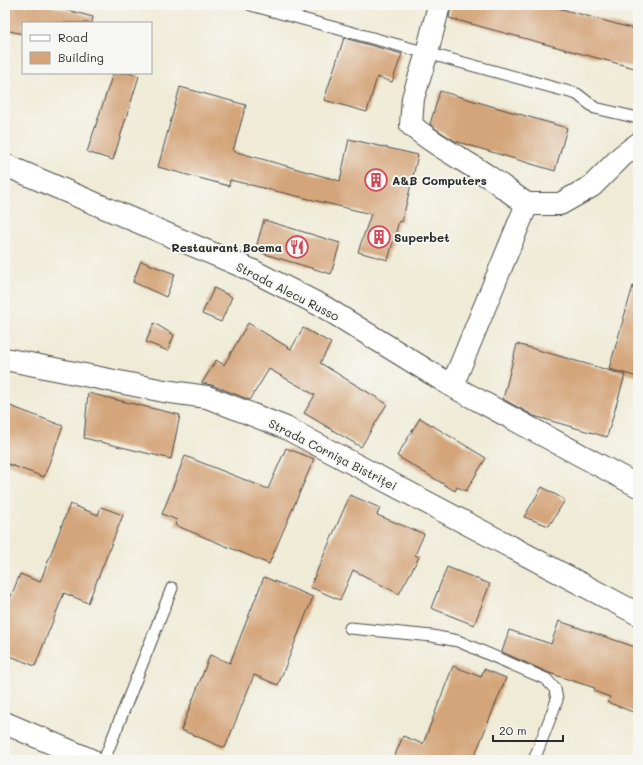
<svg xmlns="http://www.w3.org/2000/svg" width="643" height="765" font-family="Mali,sans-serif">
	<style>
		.building { fill: #d4a57a }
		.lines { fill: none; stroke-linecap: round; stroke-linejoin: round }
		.lane-casing { stroke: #484845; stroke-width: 13 }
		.street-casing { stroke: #484845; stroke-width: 24 }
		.lane { stroke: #fff; stroke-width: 11 }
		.street { stroke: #fff; stroke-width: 22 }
		.labels { text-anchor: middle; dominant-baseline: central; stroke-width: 4; stroke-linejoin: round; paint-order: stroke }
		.poi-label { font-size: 12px; font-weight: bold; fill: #2b2b2b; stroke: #f6f6f2; text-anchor: start }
		.street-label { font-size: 12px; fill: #2b2b2b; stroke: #f6f6f2 }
	</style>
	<rect width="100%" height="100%" fill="#f6f6f2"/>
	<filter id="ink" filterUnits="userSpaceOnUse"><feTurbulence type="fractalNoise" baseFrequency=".025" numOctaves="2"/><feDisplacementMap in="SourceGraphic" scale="8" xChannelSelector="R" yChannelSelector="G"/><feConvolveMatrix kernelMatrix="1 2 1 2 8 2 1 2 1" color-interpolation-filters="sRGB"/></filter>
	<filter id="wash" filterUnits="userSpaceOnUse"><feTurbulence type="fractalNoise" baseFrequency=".012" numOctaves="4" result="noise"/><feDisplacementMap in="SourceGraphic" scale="16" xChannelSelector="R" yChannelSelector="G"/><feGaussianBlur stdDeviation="0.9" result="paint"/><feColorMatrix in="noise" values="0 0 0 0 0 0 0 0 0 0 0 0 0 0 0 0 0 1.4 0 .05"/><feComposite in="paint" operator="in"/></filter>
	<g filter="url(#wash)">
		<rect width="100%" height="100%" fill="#efebd6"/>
		<g id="blocks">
			<!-- building -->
			<g class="building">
				<polygon points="5,5 48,5 93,17 92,23 23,23 23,34 5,30"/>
				<polygon points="451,5 547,5 638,30 638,69 449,18"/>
				<polygon points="344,38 402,54 392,82 377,77 367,112 324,100"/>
				<polygon points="113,73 129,73 139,76 113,160 87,152"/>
				<polygon points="180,87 246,105 233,151 340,181 349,139 418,155 402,222 399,221 388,260 358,252 371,214 230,180 229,186 158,167"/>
				<polygon points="440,91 567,128 555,171 455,141 436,129 430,124"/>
				<polygon points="264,220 340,243 331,274 255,251"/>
				<polygon points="141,261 175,274 166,297 133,282"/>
				<polygon points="633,286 638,287 638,377 609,369"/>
				<polygon points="214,288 232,297 221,322 202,314"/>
				<polygon points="154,323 174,335 168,351 146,342"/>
				<polygon points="248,323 291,349 303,328 331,343 320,363 387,404 361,447 304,413 315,395 269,369 250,400 212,385 202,383 216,360 224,365"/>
				<polygon points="517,344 625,375 607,437 534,416 503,399"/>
				<polygon points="88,393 180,415 171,459 84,438"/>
				<polygon points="5,404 63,426 44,477 5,463"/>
				<polygon points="420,418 486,458 466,491 457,487 455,491 397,456"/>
				<polygon points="286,448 314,459 269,564 175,525 177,520 162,514 185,456 268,489"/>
				<polygon points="542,487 565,500 549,526 524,517"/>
				<polygon points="350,495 380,508 377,515 424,534 415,555 419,557 399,594 353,570 340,600 310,587"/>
				<polygon points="70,504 98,515 101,507 123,515 88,603 64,593 35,666 5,654 5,611 20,574 40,582"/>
				<polygon points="447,567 490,584 474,625 431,608"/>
				<polygon points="264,577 313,597 278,685 254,675 225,748 181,730 210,655 230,663"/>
				<polygon points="559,621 638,648 638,714 607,702 610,697 594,691 595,688 549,673 502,652 509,630 551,644"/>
				<polygon points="453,666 481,677 484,669 506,678 473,760 393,760 403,736 423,744"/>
			</g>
		</g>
	</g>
	<g filter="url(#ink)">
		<use href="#blocks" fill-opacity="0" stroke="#484845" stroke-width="1"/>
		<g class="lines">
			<!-- lane casing -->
			<g class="lane-casing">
				<g id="lane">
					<polyline points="251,5 577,94 595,108 638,118"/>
					<polyline points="350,628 432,636 458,641 546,679 555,689 557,700 534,760"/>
					<polyline points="104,760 172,588"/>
				</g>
			</g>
			<!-- street casing -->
			<g class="street-casing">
				<g id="street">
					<path d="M439,5L427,53L413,98L411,125C434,145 461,158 486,175C500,184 513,195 527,204"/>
					<polyline points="5,165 251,270 324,307 452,386 638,486"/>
					<polyline points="5,359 164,391 207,397 286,428 638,614"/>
					<polyline points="452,386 527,204 560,204 592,186 622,156 638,144"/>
					<polyline points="5,723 91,760"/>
				</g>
			</g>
			<!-- lane -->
			<use href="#lane" class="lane"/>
			<!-- street -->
			<use href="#street" class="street"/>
		</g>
	</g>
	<!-- icons -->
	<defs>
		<g id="building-ring" transform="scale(1.15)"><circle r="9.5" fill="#f6f6f2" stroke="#d1495b" stroke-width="1.5"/><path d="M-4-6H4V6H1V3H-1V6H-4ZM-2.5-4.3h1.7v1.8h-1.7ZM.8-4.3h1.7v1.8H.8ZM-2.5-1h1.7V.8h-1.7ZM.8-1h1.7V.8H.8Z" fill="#d1495b"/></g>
		<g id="restaurant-ring" transform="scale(1.15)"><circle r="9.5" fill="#f6f6f2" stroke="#d1495b" stroke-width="1.5"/><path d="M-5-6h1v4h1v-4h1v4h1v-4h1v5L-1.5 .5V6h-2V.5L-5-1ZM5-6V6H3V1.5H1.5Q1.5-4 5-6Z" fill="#d1495b"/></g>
	</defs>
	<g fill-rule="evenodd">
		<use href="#building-ring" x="376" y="180"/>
		<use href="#building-ring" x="379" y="237"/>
		<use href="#restaurant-ring" x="297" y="247"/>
	</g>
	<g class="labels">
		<!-- poi labels -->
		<g class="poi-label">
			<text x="392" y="180">A&amp;B Computers</text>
			<text x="394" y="237">Superbet</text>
			<text x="282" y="247" text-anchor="end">Restaurant Boema</text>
		</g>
		<!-- street labels -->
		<g class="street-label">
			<text transform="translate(288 291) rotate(27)">Strada Alecu Russo</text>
			<text transform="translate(333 454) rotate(27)">Strada Cornișa Bistriței</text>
		</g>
	</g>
	<!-- margin -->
	<rect width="643" height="765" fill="none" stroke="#f6f6f2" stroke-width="20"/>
	<!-- legend -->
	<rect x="22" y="22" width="130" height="52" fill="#f6f6f2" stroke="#a5a5a2"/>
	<rect x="30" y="35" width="20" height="6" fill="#ffffff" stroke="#a5a5a2"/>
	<text x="58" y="42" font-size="12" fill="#2b2b2b">Road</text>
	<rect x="30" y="52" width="20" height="12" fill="#d4a57a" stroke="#a5a5a2"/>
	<text x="58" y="62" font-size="12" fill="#2b2b2b">Building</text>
	<!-- scale -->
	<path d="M493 735v6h70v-6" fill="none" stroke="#2b2b2b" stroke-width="2"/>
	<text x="499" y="735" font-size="12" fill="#2b2b2b" stroke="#f6f6f2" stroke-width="3" paint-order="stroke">20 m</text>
</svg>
